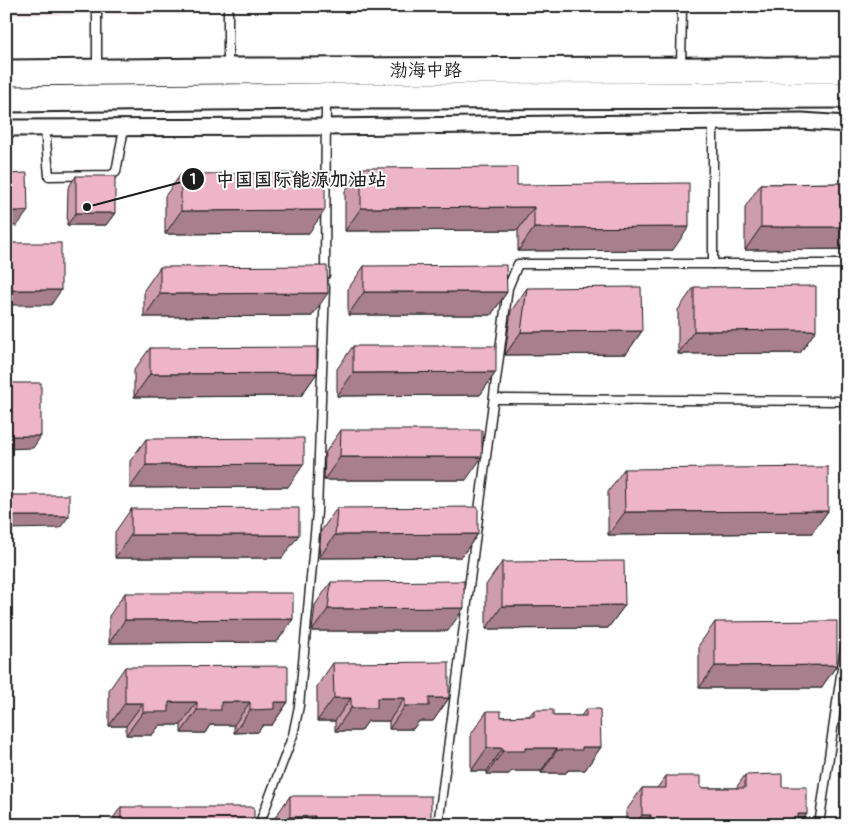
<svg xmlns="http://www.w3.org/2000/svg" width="853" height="831" font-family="Pangolin,'LXGW WenKai TC',sans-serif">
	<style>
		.built { fill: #fae9ef }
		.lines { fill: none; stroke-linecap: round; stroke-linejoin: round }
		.service-casing { stroke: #1c1c1c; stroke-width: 11 }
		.minor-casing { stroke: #1c1c1c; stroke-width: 19 }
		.primary-casing { stroke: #1c1c1c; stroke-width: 29 }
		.service { stroke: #fff; stroke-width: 8 }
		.minor { stroke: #fff; stroke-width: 15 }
		.primary { stroke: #fff; stroke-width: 25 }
		.wall { fill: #cd9cad; stroke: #1c1c1c }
		.shaded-wall { fill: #a77f8d; stroke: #1c1c1c }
		.building { fill: #eeb5c9; stroke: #1c1c1c }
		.labels { text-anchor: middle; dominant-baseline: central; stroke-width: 4; stroke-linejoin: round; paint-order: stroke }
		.street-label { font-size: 18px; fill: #1c1c1c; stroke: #fff }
		.leader { fill: none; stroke: #1c1c1c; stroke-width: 2 }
		.callout-dot { fill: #1c1c1c; stroke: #fff; stroke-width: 2 }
		.mark-label { font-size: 15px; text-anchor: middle; font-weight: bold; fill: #fff }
		.callout-label { font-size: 19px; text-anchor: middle; font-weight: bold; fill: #1c1c1c; stroke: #fff; stroke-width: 4; stroke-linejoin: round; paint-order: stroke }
	</style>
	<rect width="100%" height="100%" fill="#fff"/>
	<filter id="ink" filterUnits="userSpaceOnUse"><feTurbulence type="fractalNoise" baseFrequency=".02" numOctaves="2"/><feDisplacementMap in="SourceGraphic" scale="10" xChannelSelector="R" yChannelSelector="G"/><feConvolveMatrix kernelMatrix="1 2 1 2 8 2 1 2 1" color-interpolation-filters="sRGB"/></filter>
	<g filter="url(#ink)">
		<!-- built -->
		<polygon class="built" points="6,6 185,6 185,14 6,15"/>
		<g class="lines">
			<!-- service casing -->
			<g class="service-casing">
				<g id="service">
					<polyline points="97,6 97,69"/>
					<polyline points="228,6 228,69"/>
					<polyline points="681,68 682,6"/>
					<polyline points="713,122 713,264"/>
					<polyline points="45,128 49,176 111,175 116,172 124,128"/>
					<polyline points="325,275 326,99"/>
					<polyline points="494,399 847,401"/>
					<polyline points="259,825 293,735 299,706 317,512 325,287"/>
					<polyline points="438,825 508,288 518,264 847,264"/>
					<polyline points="819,825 847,634"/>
				</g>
			</g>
			<!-- minor casing -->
			<g class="minor-casing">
				<polyline id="minor" points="6,128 326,127 802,121 847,124"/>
			</g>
			<!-- primary casing -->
			<g class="primary-casing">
				<g id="primary">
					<polyline points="6,73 228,71 847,70"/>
					<polyline points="6,99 326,96 847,95"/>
				</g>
			</g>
			<!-- service -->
			<use href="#service" class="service"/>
			<!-- minor -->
			<use href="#minor" class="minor"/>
			<!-- primary -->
			<use href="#primary" class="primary"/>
		</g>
		<!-- wall -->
		<g class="wall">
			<polygon points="361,168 517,185 673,250 518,251 518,230 345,231 345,191"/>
			<polygon points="181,174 309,233 165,234 165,196"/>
			<polygon points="76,176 115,213 106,225 67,225 68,188"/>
			<polygon points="847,183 847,249 745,250 745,207 761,184"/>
			<polygon points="364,266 507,292 491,315 348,315 348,289"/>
			<polygon points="160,267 312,316 144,317 144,290"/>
			<polygon points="694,287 816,330 800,353 678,354 678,310"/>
			<polygon points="527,288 642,331 626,354 505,355 511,311"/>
			<polygon points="353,346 496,372 480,395 337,396 337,369"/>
			<polygon points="150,348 317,373 301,396 134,397 134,370"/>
			<polygon points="341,430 466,480 324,480 325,453"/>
			<polygon points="146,439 288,487 130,488 130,461"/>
			<polygon points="624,469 828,511 812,533 608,535 608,492"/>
			<polygon points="337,508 478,534 461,557 319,558 321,531"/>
			<polygon points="131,509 282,558 115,558 115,532"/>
			<polygon points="502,562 625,605 608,628 486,629 486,585"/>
			<polygon points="331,582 448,631 312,631 315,605"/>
			<polygon points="125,593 293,619 277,642 109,643 109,616"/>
			<polygon points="715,622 837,665 821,688 699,688 699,645"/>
			<polygon points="333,663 449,698 433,721 419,721 413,729 389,729 389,721 368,721 361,731 335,731 335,721 317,721 317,686"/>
			<polygon points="125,667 288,702 272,725 263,725 258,732 234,733 234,725 210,725 205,733 181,733 181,725 160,725 152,735 126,735 126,726 109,726 109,690"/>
			<polygon points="586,709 601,747 585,770 568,770 566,773 541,773 541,771 512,771 509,774 487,774 487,771 471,771 471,734 487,711 501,717 529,716 534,710 553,716 581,716"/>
			<polygon points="745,775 782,787 807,814 799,825 626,825 626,811 642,788 657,788 666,776 701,788 736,788"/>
			<polygon points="290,796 431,825 274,825 274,819"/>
			<polygon points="121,807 254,825 108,825"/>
		</g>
		<!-- shaded-wall -->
		<g class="shaded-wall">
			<polygon points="534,207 518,230 345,231 361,208"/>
			<polygon points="325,210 309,233 165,234 181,211"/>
			<polygon points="6,211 28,211 17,226 6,226"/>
			<polygon points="76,213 115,213 106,225 67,225"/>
			<polygon points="689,227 673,250 518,251 534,228"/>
			<polygon points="761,227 847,227 847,249 745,250"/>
			<polygon points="6,290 61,290 51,305 6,305"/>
			<polygon points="364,292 507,292 491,315 348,315"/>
			<polygon points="328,293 312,316 144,317 160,294"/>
			<polygon points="816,330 800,353 678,354 694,331"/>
			<polygon points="642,331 626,354 505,355 521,332"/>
			<polygon points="496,372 480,395 337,396 353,373"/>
			<polygon points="317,373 301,396 134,397 150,374"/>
			<polygon points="6,436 41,436 33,448 6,449"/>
			<polygon points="340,457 482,457 466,480 324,480"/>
			<polygon points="304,464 288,487 130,488 146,465"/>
			<polygon points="828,511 812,533 608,535 625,512"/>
			<polygon points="6,516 69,516 60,528 6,529"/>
			<polygon points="478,534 461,557 319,558 335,535"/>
			<polygon points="131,535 299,535 282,558 115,558"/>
			<polygon points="625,605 608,628 486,629 502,606"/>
			<polygon points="464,608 448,631 312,631 328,609"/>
			<polygon points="293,619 277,642 109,643 125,620"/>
			<polygon points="837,665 821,688 699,688 715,666"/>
			<polygon points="334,698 351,698 335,721 317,721"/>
			<polygon points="377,698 405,698 389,721 368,721 361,731 335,731 351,708"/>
			<polygon points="429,698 449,698 433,721 419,721 413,729 389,729 405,706"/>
			<polygon points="169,702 197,702 181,725 160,725 152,735 126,735 143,712"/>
			<polygon points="221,702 250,702 234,725 210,725 205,733 181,733 197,710"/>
			<polygon points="274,702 288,702 272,725 263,725 258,732 234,733 250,710"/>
			<polygon points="125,703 143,703 126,726 109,726"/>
			<polygon points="582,747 601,747 585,770 568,770 566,773 541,773 557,750"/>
			<polygon points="487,748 503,748 487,771 471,771"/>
			<polygon points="525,748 557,748 541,771 512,771 509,774 487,774 503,751"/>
			<polygon points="798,814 807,814 799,825 648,825 651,821"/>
			<polygon points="642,815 651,815 644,825 635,825"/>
			<polygon points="315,816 309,825 285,825 290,817"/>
		</g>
		<!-- building -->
		<g class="building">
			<polygon points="517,167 517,185 689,183 689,227 534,228 534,207 361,208 361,168"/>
			<polygon points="27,173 28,211 6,211 6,174"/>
			<polygon points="325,173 325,210 181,211 181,174"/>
			<rect x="76" y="176" width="39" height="37"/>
			<polygon points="847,183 847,227 761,227 761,184"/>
			<rect x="6" y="243" width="55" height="47"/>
			<polygon points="506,265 507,292 364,292 364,266"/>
			<polygon points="327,266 328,293 160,294 160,267"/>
			<polygon points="816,286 816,330 694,331 694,287"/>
			<polygon points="641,287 642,331 521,332 527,288"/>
			<polygon points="353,346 496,346 496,372 353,373"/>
			<polygon points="317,347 317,373 150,374 150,348"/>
			<rect x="6" y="383" width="35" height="53"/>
			<polygon points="341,430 482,430 482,457 340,457"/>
			<polygon points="304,438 304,464 146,465 146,439"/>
			<polygon points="828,467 828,511 625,512 624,469"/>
			<rect x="6" y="495" width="63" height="21"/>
			<polygon points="478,507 478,534 335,535 337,508"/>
			<polygon points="299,508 299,535 131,535 131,509"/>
			<polygon points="624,561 625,605 502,606 502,562"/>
			<polygon points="464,581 464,608 328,609 331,582"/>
			<polygon points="125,593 293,593 293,619 125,620"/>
			<polygon points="837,621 837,665 715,666 715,622"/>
			<polygon points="449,662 449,698 429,698 429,706 405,706 405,698 377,698 377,708 351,708 351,698 334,698 333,663"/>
			<polygon points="288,666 288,702 274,702 274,709 250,710 250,702 221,702 221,710 197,710 197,702 169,702 169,712 143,712 143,703 125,703 125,667"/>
			<polygon points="586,709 600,709 601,747 582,747 582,750 557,750 557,748 525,748 525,751 503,751 503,748 487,748 487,711 501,711 501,717 534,716 534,710 553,710 553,716 586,716"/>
			<polygon points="782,774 782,787 807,787 807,814 798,814 798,820 651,821 651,815 642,815 642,788 666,788 666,776 701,776 701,788 745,788 745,775"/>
			<polygon points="290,796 431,796 431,825 315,825 315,816 290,817"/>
			<rect x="121" y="807" width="133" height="18"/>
		</g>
	</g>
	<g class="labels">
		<!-- street labels -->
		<g class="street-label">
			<text x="426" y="70">渤海中路</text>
		</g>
	</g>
	<!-- callouts -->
	<path class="leader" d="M87 207L193 179"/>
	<g class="callout-dot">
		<circle cx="87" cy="207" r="5"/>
		<circle cx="193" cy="179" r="12"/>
	</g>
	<g class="mark-label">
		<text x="193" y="184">1</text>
	</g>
	<g class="callout-label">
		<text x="301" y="186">中国国际能源加油站</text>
	</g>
	<!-- margin -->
	<rect width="853" height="831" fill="none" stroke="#fff" stroke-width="25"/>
	<rect x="12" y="12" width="828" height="806" fill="none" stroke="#1c1c1c" stroke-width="2" filter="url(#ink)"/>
</svg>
